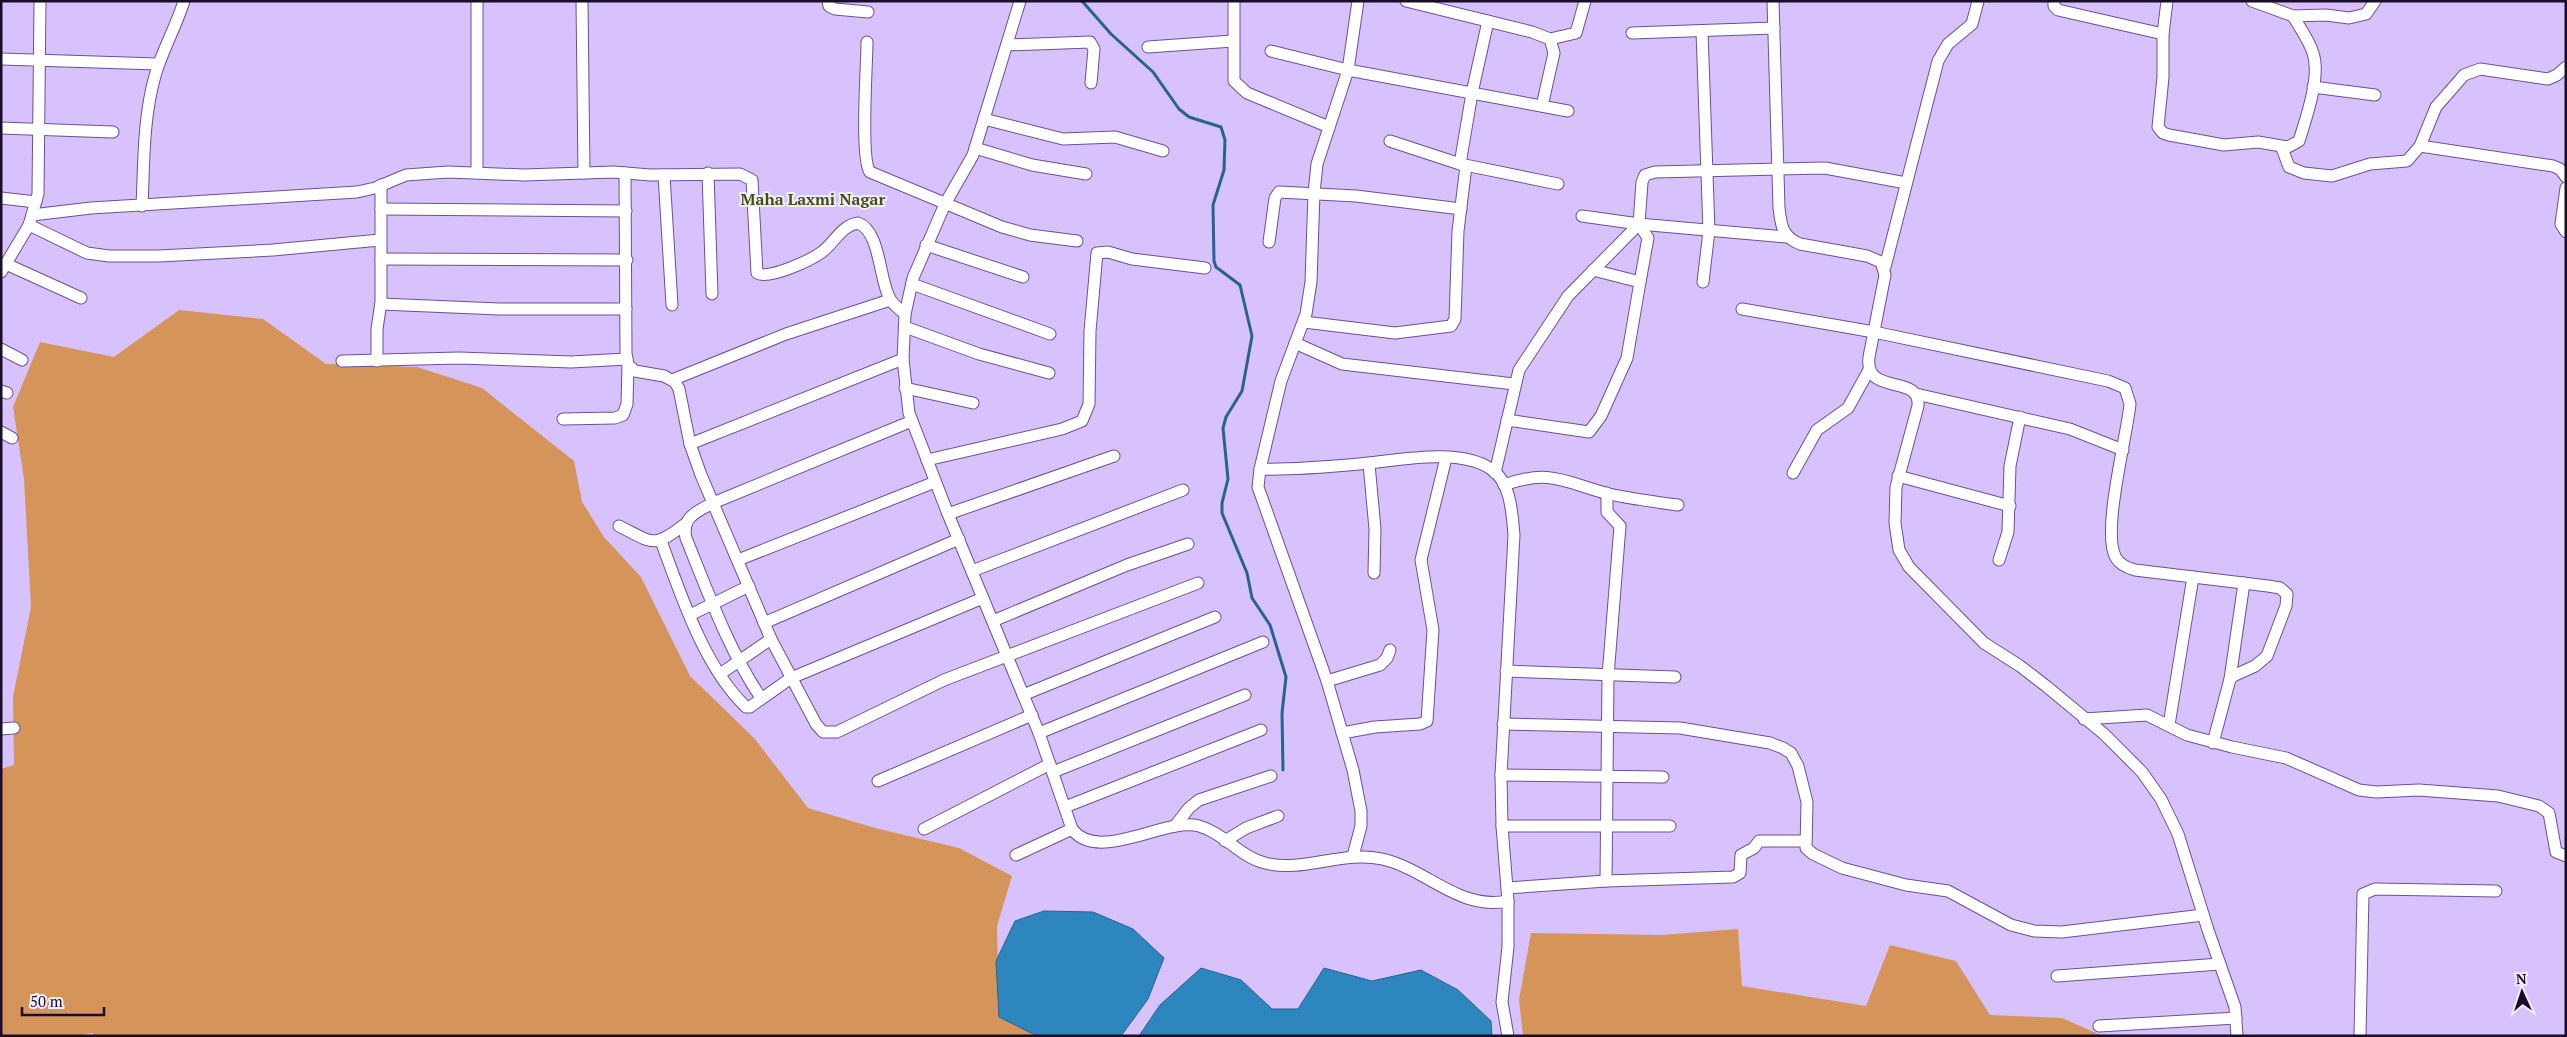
<svg xmlns="http://www.w3.org/2000/svg" width="2567" height="1037" font-family="'PT Serif',serif">
	<style>
		.green { fill: #d5945a }
		.water { fill: #2d86be; stroke: #276291 }
		.lines { fill: none; stroke-linecap: round; stroke-linejoin: round }
		.stream { stroke: #276291; stroke-width: 3 }
		.street-casing { stroke: #6b5093; stroke-width: 13 }
		.street { stroke: #fff; stroke-width: 11 }
		.labels { text-anchor: middle; dominant-baseline: central; stroke-width: 4; stroke-linejoin: round; paint-order: stroke }
		.neighbourhood-label { font-size: 16px; font-weight: bold; fill: #424e17; stroke: #f2ecfc }
	</style>
	<rect width="100%" height="100%" fill="#d8c2fe"/>
	<!-- green -->
	<g class="green">
		<polygon points="179,310 263,319 326,364 417,367 482,388 574,461 582,502 604,537 641,577 690,676 754,738 808,808 875,828 959,848 1012,876 997,926 999,1017 1037,1036 94,1036 93,1033 74,1036 1,1036 1,769 14,765 13,697 31,607 24,479 13,407 40,342 114,357"/>
		<polygon points="1738,929 1742,986 1866,1006 1890,945 1956,961 1990,1015 2062,1018 2103,1036 1523,1036 1519,1000 1531,933 1661,935"/>
	</g>
	<!-- water -->
	<g class="water">
		<polygon points="1044,911 1093,912 1133,929 1164,958 1148,999 1121,1036 1037,1036 999,1017 996,961 1015,921"/>
		<polygon points="1201,968 1241,980 1272,1009 1298,1009 1324,968 1372,981 1421,970 1458,990 1491,1021 1492,1036 1139,1036 1160,1005"/>
	</g>
	<g class="lines">
		<!-- stream -->
		<polyline class="stream" points="1082,1 1111,34 1153,72 1179,109 1189,117 1221,127 1225,140 1224,170 1213,205 1214,261 1216,267 1240,285 1252,336 1242,391 1226,417 1223,428 1228,479 1222,503 1222,513 1247,573 1252,598 1270,625 1286,677 1282,713 1283,770"/>
		<!-- street casing -->
		<g class="street-casing">
			<g id="street">
				<polyline points="582,1 584,173"/>
				<polyline points="828,1 829,6 835,9 868,12"/>
				<path d="M1020,1L973,155L945,204L913,278L905,314L903,359L909,413L948,514L1039,733L1072,829C1098,864 1165,817 1199,826C1224,833 1240,857 1265,863C1303,873 1343,850 1382,859C1427,869 1459,911 1508,901"/>
				<polyline points="1234,1 1234,81 1247,93 1329,127"/>
				<polyline points="1406,1 1532,32 1550,39 1554,53 1542,106"/>
				<path d="M1773,1L1779,208C1781,225 1782,237 1800,244L1867,256L1881,262L1885,275L1869,357C1864,397 1921,373 1918,406L1896,487L1895,523L1899,550L1909,567L1984,643L2020,666L2046,686L2104,734L2142,772L2161,799L2178,834L2208,930L2235,1007L2237,1036"/>
				<polyline points="2054,1 2054,6 2058,10 2163,34"/>
				<path d="M2167,1L2163,34V77L2158,127L2163,133L2169,135L2224,145L2258,142L2288,147L2299,141C2306,118 2321,77 2313,53C2309,40 2300,28 2293,16"/>
				<polyline points="2252,1 2293,16 2326,15 2349,18 2366,14 2375,1"/>
				<polyline points="1702,31 1709,231 1703,282"/>
				<polyline points="1632,33 1774,28"/>
				<polyline points="1550,39 1576,33 1585,1"/>
				<path d="M867,42C867,64 860,159 870,172L1002,227L1030,235L1077,241"/>
				<polyline points="1007,45 1090,42 1094,49 1091,83"/>
				<polyline points="1148,47 1233,41"/>
				<polyline points="1271,51 1348,70 1358,1"/>
				<polyline points="1,59 158,64"/>
				<polyline points="2313,87 2375,95"/>
				<polyline points="984,119 1063,139 1115,137 1163,151"/>
				<polyline points="1,128 113,132"/>
				<polyline points="1390,141 1460,164 1558,184"/>
				<polyline points="2420,146 2553,166 2560,169 2566,177"/>
				<polyline points="975,148 1032,165 1086,174"/>
				<polyline points="2282,148 2289,167 2304,173 2332,176 2370,164 2407,161 2420,146 2436,107 2464,75 2480,69 2548,79 2557,75 2566,67"/>
				<polyline points="1460,164 1472,93 1488,21"/>
				<polyline points="477,173 477,1"/>
				<polyline points="625,173 626,353 628,365 635,371 664,376 675,382 679,389 690,444 701,475 771,639 816,724 823,732 837,732 944,680 1198,583"/>
				<polyline points="708,173 712,294"/>
				<polyline points="664,175 672,305"/>
				<polyline points="2566,188 2561,224 2566,232"/>
				<polyline points="1,198 36,202"/>
				<path d="M142,206C144,163 143,118 155,76C162,51 176,27 184,1"/>
				<polyline points="381,209 626,211"/>
				<path d="M32,215L91,208L357,192L375,188L406,175L448,172L524,175L614,172L650,175L740,174L752,180L757,273C769,280 811,260 822,252C834,243 842,225 858,223C880,231 879,277 889,297C892,304 899,309 905,314"/>
				<polyline points="1582,216 1639,224 1786,237"/>
				<polyline points="29,225 87,253 109,256 159,256 273,250 380,240"/>
				<polyline points="1269,242 1275,198 1279,192 1356,196 1461,209"/>
				<polyline points="926,245 1023,277"/>
				<polyline points="381,259 627,260"/>
				<polyline points="6,264 81,298"/>
				<polyline points="1885,267 1938,61 1948,44 1972,24 1978,1"/>
				<polyline points="1593,270 1640,282 1648,238 1639,224"/>
				<polyline points="1,272 29,225 38,194 40,1"/>
				<polyline points="912,284 1050,334"/>
				<polyline points="381,304 499,309 626,309"/>
				<path d="M1742,309L1874,332L2108,381L2125,388L2130,404C2127,436 2101,533 2116,558C2120,565 2128,568 2135,570L2268,586L2280,588L2287,594L2286,606L2267,656L2255,666L2233,676L2230,679L2213,743"/>
				<polyline points="1304,322 1395,333 1451,326 1455,319 1458,231 1466,166"/>
				<polyline points="905,327 979,354 1049,373"/>
				<polyline points="1295,343 1342,364 1514,384"/>
				<polyline points="1,349 22,360"/>
				<polyline points="342,361 459,358 571,362 627,359"/>
				<polyline points="377,361 377,329 381,302 381,185"/>
				<polyline points="672,380 786,334 890,300"/>
				<polyline points="905,388 973,403"/>
				<polyline points="1,391 7,393"/>
				<polyline points="1916,394 2070,429 2123,450"/>
				<polyline points="563,419 615,418 623,415 627,404 628,365"/>
				<polyline points="1507,420 1589,432 1601,416 1627,358 1640,282"/>
				<polyline points="1,432 12,438"/>
				<polyline points="690,444 903,359"/>
				<polyline points="927,460 1062,429 1082,421 1089,404 1090,331 1097,253 1108,252 1132,259 1205,268"/>
				<polyline points="1369,464 1375,529 1374,573"/>
				<path d="M1260,469C1293,470 1326,467 1359,464C1396,461 1458,447 1491,469C1511,482 1512,513 1514,535L1501,775L1502,826L1508,901V947L1502,1002L1508,1036"/>
				<polyline points="1495,473 1519,370 1568,296 1639,224 1642,182 1645,175 1655,172 1825,168 1906,183"/>
				<polyline points="1793,473 1817,430 1848,408 1869,370"/>
				<polyline points="1898,476 2010,506"/>
				<path d="M1504,485C1551,468 1566,483 1609,494C1632,499 1655,502 1678,505"/>
				<polyline points="948,514 1114,456"/>
				<path d="M619,526C653,543 653,549 685,524"/>
				<path d="M661,541C681,595 704,667 746,707H750L791,678L983,598"/>
				<polyline points="738,560 935,482"/>
				<polyline points="1999,560 2008,532 2010,466 2020,417"/>
				<polyline points="972,571 1183,490"/>
				<polyline points="690,615 749,586"/>
				<polyline points="993,621 1127,565 1188,544"/>
				<polyline points="764,623 959,539"/>
				<polyline points="1506,671 1675,677"/>
				<polyline points="720,674 771,639"/>
				<polyline points="2230,679 2244,583"/>
				<polyline points="1327,681 1380,665 1387,658 1390,650"/>
				<polyline points="1023,695 1215,617"/>
				<path d="M761,698C728,649 708,592 686,538C681,517 698,511 713,503L912,421"/>
				<polyline points="2084,719 2147,715 2187,735 2232,747 2286,758 2359,790 2376,792 2419,790 2498,796 2539,806 2549,813 2556,852 2566,856"/>
				<polyline points="1503,724 1680,728 1770,743 1783,748 1791,753 1798,766 1807,802 1806,848 1813,854 1842,868 1906,885 1948,891 2011,925 2034,931 2062,932 2203,915"/>
				<polyline points="2169,725 2193,577"/>
				<polyline points="1,729 14,728"/>
				<polyline points="1039,733 1263,642"/>
				<polyline points="1342,733 1375,727 1420,724 1427,721 1433,630 1421,560 1446,458"/>
				<polyline points="1053,772 1245,695"/>
				<polyline points="1501,775 1663,777"/>
				<polyline points="878,781 1032,715"/>
				<polyline points="1065,807 1261,730"/>
				<polyline points="1175,826 1189,808 1199,800 1271,776"/>
				<polyline points="1502,826 1670,826"/>
				<polyline points="924,829 1050,764"/>
				<polyline points="1225,841 1246,828 1278,816"/>
				<polyline points="1016,855 1072,829"/>
				<polyline points="1353,856 1361,826 1361,811 1353,770 1327,681 1258,487 1260,469 1281,381 1306,314 1311,282 1314,193 1317,164 1348,70 1568,111"/>
				<polyline points="1606,881 1608,676 1620,526 1607,512 1607,493"/>
				<polyline points="1507,888 1606,881 1733,877 1740,873 1741,855 1754,848 1759,841 1805,841"/>
				<polyline points="2057,976 2220,964"/>
				<polyline points="2099,1026 2236,1018"/>
				<polyline points="2360,1036 2363,894 2375,889 2496,891"/>
			</g>
		</g>
		<!-- street -->
		<use href="#street" class="street"/>
	</g>
	<g class="labels">
		<!-- neighbourhood labels -->
		<g class="neighbourhood-label">
			<text x="813" y="199">Maha Laxmi Nagar</text>
		</g>
	</g>
	<!-- border -->
	<rect width="2567" height="1037" fill="none" stroke="#190d28" stroke-width="5"/>
	<!-- north arrow -->
	<g transform="translate(2522 992) rotate(357)" stroke="#f2ecfc" stroke-width="4" paint-order="stroke">
	<path d="M0-4L9 19L0 12L-9 19Z" fill="#190d28"/>
	<text y="-8" font-size="14" font-weight="bold" text-anchor="middle" fill="#190d28">N</text>
	</g>
	<!-- scale -->
	<path d="M22 1007v8h82v-8" fill="none" stroke="#190d28" stroke-width="2.5"/>
	<text x="30" y="1007" font-size="15" fill="#190d28" stroke="#f2ecfc" stroke-width="4" paint-order="stroke">50 m</text>
</svg>
